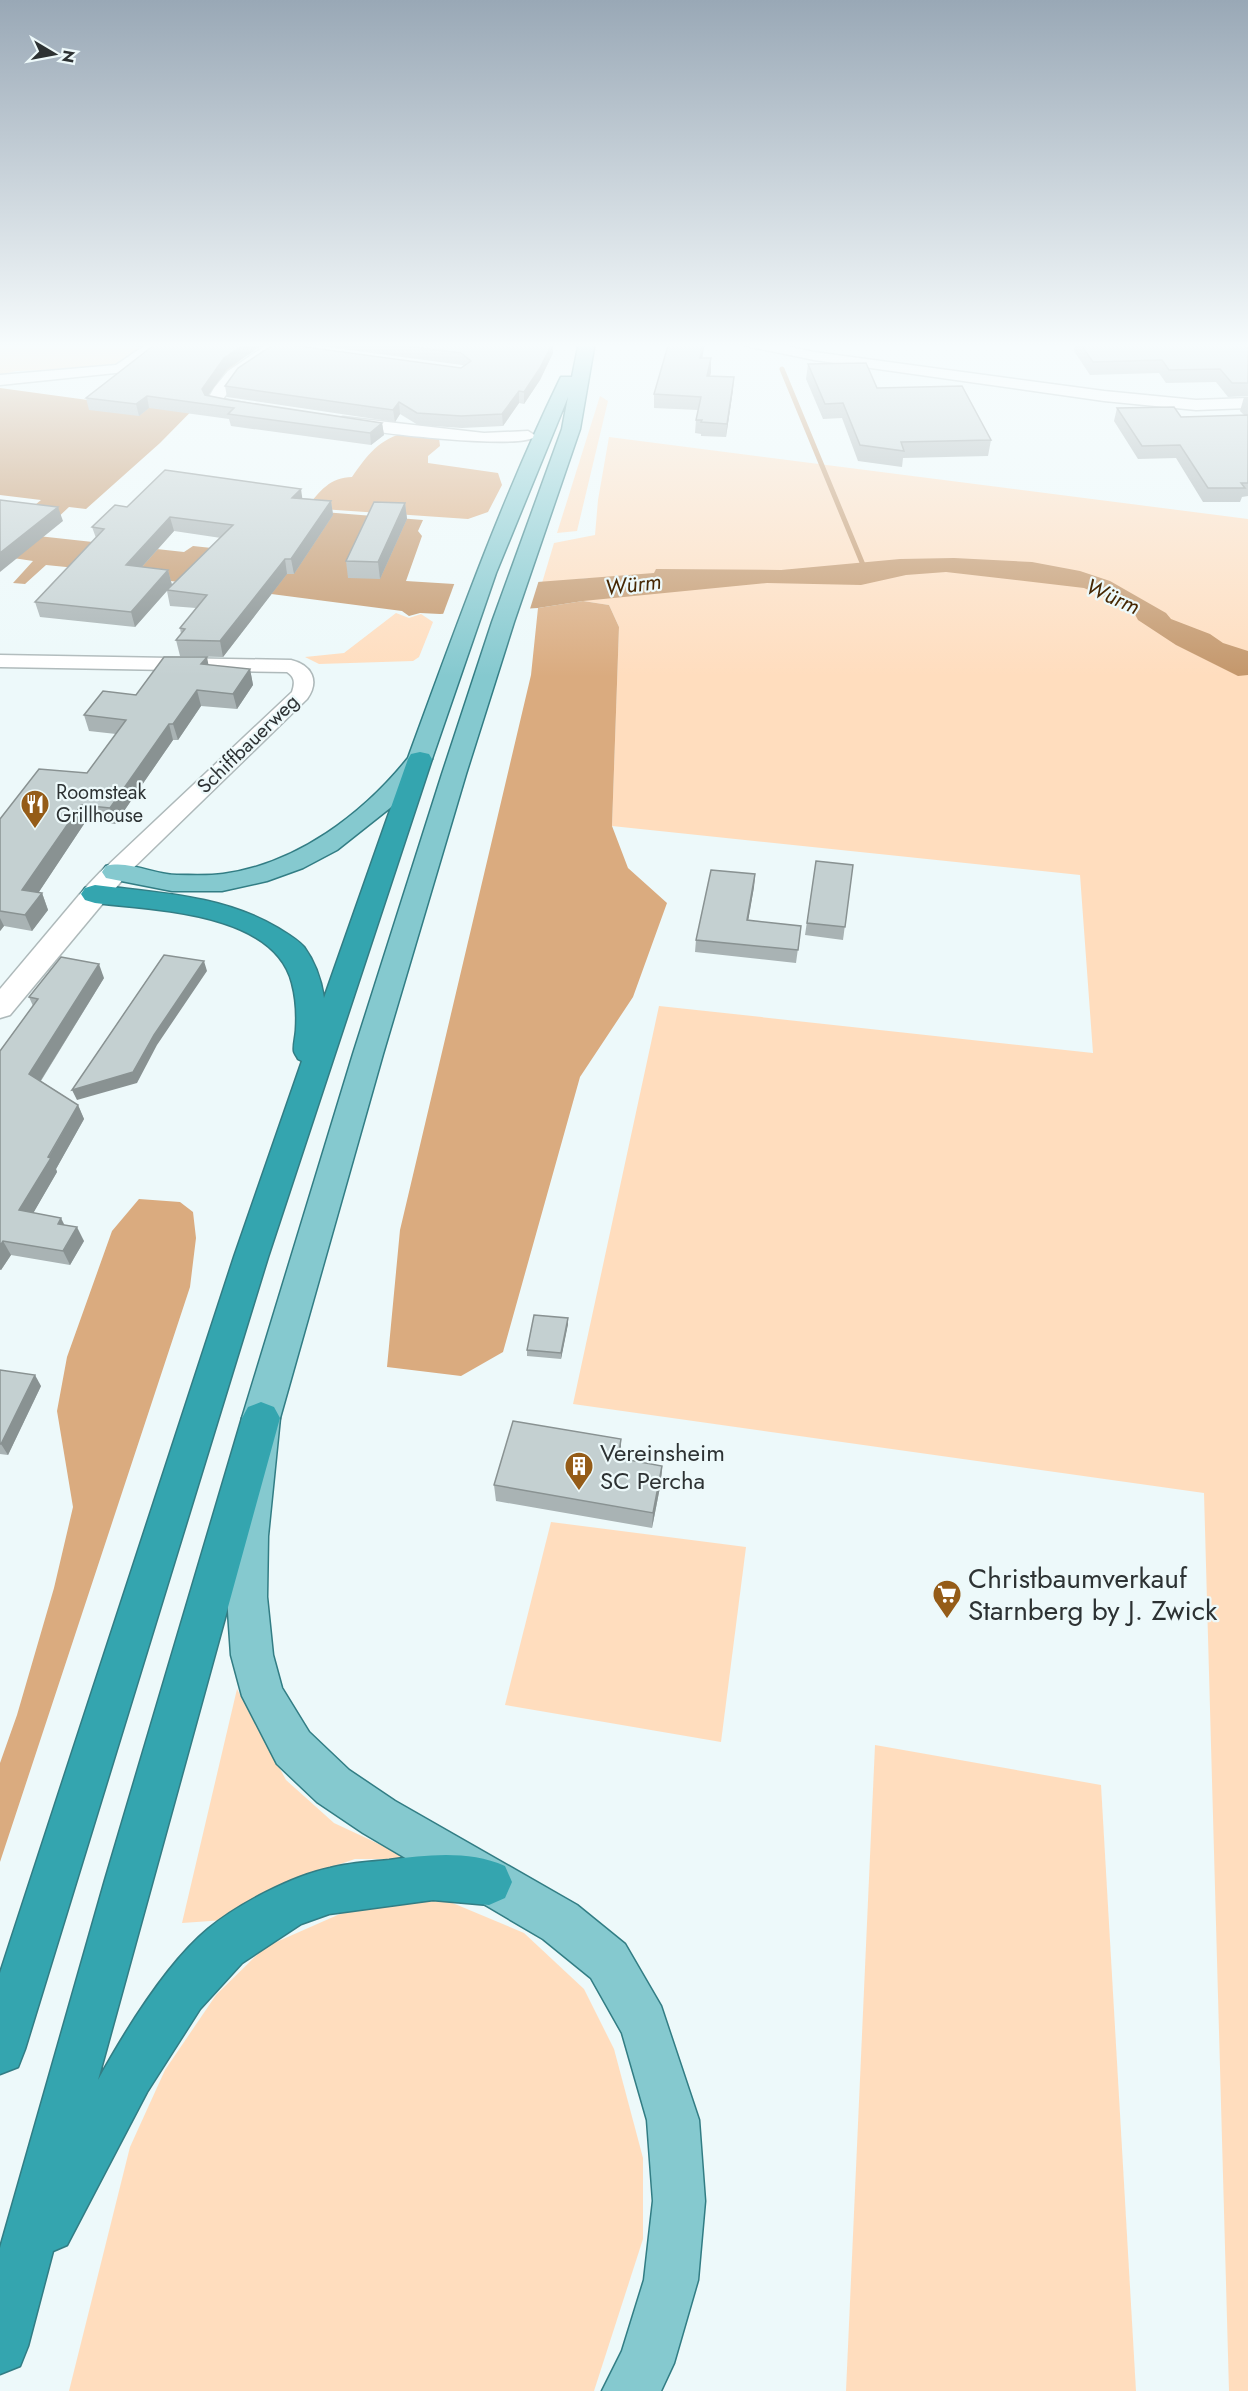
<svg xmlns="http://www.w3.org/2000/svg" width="1248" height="2391" font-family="Jost,sans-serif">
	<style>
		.green { fill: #ffddbe }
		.forest { fill: #daab7f }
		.water { fill: #c4976b }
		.pier { fill: #edf9fa }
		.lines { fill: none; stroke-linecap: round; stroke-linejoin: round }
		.stream { stroke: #c4976b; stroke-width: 5 }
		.minor-casing { stroke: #aeb9ba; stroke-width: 3 }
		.secondary-casing { stroke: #aeb9ba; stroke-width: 3 }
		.primary-casing { stroke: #327d84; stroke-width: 3 }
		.motorway-casing { stroke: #327d84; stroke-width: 3 }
		.minor { fill: #fff; fill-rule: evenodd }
		.secondary { fill: #fff; fill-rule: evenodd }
		.primary { fill: #85c9cf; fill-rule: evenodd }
		.motorway { fill: #34a5af; fill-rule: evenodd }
		.wall { fill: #a9b3b4; fill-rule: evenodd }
		.shaded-wall { fill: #899292 }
		.building { fill: #c4d0d1; stroke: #899292; stroke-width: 1.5 }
		.labels { text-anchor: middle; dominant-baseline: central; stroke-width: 4.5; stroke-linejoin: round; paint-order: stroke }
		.far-street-label { font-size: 20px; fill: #2d3233; stroke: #edf9fa }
		.far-poi-label { font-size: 20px; fill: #2d3233; stroke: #edf9fa; text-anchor: start }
		.far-water-label { font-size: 22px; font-style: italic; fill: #462703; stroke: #edf9fa }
		.poi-label { font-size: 24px; fill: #2d3233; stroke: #edf9fa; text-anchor: start }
		.near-poi-label { font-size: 28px; fill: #2d3233; stroke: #edf9fa; text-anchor: start }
	</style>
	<rect width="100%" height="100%" fill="#edf9fa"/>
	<!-- green -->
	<g class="green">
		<polygon points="0,342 98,342 144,348 116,367 16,371 0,375"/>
		<polygon points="600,396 608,401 577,531 557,533"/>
		<polygon points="609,437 1248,519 1248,2391 1229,2391 1204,1493 573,1404 659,1006 1093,1053 1080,875 612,826 619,627 609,605 583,601 589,578 542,583 554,543 595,535 598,500"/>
		<polygon points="396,613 409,618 421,614 433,622 419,657 413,661 319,664 305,657 344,653"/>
		<polygon points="551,1522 746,1547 721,1742 505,1705"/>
		<polygon points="237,1689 286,1780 334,1823 411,1859 355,1859 305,1876 225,1920 182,1923"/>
		<polygon points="875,1745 1101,1785 1136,2391 846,2391"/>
		<polygon points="443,1899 524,1933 584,1989 614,2049 643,2158 643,2239 594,2391 69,2391 130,2147 165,2070 216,1995 265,1947 349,1910"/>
	</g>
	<!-- forest -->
	<g class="forest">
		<path d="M407,432L439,438L440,446L428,456V463L498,473L502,485L488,512L468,519L307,508C319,491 331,477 352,477C368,454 379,439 407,432Z"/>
		<polygon points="583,601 609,605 619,627 612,826 628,868 667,903 633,997 580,1077 503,1352 461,1376 387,1367 400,1230 531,675 538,608"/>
		<polygon points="139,1199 180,1202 193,1212 196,1238 190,1287 0,1862 0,1763 17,1715 54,1588 73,1507 57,1411 67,1357 112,1231"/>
	</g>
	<!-- water -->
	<path class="water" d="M230,342H261L229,370L433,397C441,397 449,398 457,395C471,391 485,367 486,353L469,346L434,342H482L496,347L500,357C478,395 474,405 427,404L225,377L160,443L86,509L69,507L38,536L184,552L193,546L268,554L258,570L267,571L311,511L423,520L418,531L422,536L406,581L486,586L654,573L656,569L781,570L900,559L954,558L1032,562L1080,571L1110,581L1166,613L1171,619L1210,634L1223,643L1248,651V675L1238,676L1176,645L1138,620L1132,609L1084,588L946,572L906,575L861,585L767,583L583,601L538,608L440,614L420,613L409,616L402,611L155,579L157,576L46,565L25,584L13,583L33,561L0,556V534L41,500L0,495V388L146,408L162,405L168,400L165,395Z"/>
	<!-- pier -->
	<polygon class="pier" points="539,580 529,612 442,617 455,582"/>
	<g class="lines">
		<!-- stream -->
		<polyline class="stream" points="782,369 866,572"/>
		<!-- minor casing -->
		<g class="minor-casing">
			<g id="minor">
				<polygon points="150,342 167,342 125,372 0,385 0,375 116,365"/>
				<polygon points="271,342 287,342 239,378 223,399 254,405 256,408 254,411 248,413 208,405 206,402 214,388 228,371"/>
				<polygon points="739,342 767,342 814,352 1104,391 1196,400 1248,398 1248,408 1196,410 1104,401 814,360 746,346"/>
				<path d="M343,417L484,433L528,431L536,436C524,451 362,432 337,425L335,422L337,419Z"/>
				<path d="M0,655L291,660C312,665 320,681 307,699L124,877L115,879L106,877L103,872L106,867L292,692C295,683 295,677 287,672L0,667Z"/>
			</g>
		</g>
		<!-- secondary casing -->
		<g class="secondary-casing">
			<polygon id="secondary" points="115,864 124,866 128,872 124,878 10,1015 0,1018 0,989 85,888 106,866"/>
		</g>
		<!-- primary casing -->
		<g class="primary-casing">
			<path id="primary" d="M579,342H595L580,429L514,622L466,774L383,1054L280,1418L268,1536L267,1597L273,1655L282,1688L309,1732L349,1770L395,1801L577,1905L625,1944L661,2006L699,2120L705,2201L698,2280L674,2363L661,2391H602L622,2351L644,2280L653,2201L647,2120L622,2033L591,1978L543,1939L363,1833L317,1802L277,1764L242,1696L231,1655L227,1597L228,1536L242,1418L353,1054L442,774L492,622L562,429L568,397L496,573L432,759L408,790L390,808L337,850L303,868L267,881L222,891H172L106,878L102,872L106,866C129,860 154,875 177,875C192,875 208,876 223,874C297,864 363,814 408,758C455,630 500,503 559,381L561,377H572Z"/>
		</g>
		<!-- motorway casing -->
		<g class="motorway-casing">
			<g id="motorway">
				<path d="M420,752L429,754L432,759L268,1257L25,2049L18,2067L0,2074V1973L234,1257L302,1061L298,1059C298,1058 294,1053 294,1051C293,1045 296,1035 296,1029C297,1013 296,998 292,983C274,912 154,910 95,903L85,900L81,894L85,888L95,885C157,893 223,895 278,928C286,933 297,939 304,947C315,962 321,979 324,998L408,759L411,754Z"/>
				<path d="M261,1402L274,1407L280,1418L98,2080C124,2033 167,1963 208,1929C238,1904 292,1876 330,1868C349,1863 369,1862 389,1860C427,1855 468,1850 505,1866L512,1882L505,1898L489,1905L433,1900L329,1914L301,1924L242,1963L200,2009L147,2092L67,2245L53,2251L28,2346L20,2366L0,2374V2248L105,1880L242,1418L248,1407Z"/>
			</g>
		</g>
		<!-- minor -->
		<use href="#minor" class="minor"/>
		<!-- secondary -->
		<use href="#secondary" class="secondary"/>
		<!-- primary -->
		<use href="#primary" class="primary"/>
		<!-- motorway -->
		<use href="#motorway" class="motorway"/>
	</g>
	<!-- wall -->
	<g class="wall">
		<polygon points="98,342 147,342 139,347"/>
		<polygon points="158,342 267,342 227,369 208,396 230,400 382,423 384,435 371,445 231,426 229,419 149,408 139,416 89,410 86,398"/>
		<polygon points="289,342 553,342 553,353 540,380 524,404 519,403 503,426 462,428 418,425 400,414 395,422 227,397 225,386 461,368 464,366 462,365"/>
		<polygon points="1076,342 1248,342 1248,396 1228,397 1216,382 1166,383 1159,373 1090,375 1074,351"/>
		<polygon points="704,348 702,358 711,372 710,376 733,390 726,437 701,436 701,434 695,433 696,420 698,410 654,408 654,394"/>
		<polygon points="808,364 877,388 991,440 988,456 903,458 902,467 858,461 842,418 823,419 806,379"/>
		<polygon points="1244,397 1248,397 1248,496 1242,497 1240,502 1203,502 1176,458 1138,459 1114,421 1117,408 1181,417 1244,415 1240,411"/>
		<path d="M302,498L331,501L333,515L294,574H287L223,657L180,656L176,640L181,634L180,628L196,608L170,606L167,591L135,627L40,617L35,602L96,538L92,527L127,507ZM174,531L221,538L172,585L168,570L142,567Z"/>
		<polygon points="405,503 407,519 380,579 348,578 346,561"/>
		<polygon points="209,665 250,669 253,685 237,709 201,706 178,740 173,740 115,824 86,821 38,893 42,893 48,910 32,931 4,926 0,931 0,819 87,773 116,734 89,731 84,715"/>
		<polygon points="816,861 853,865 843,940 805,935"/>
		<polygon points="755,874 754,887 748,921 801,926 796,963 695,952 696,940"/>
		<polygon points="104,978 41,1081 78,1105 84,1119 56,1169 57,1172 33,1213 64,1225 84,1241 70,1265 11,1255 1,1270 0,1270 0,1051 33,1006 29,997"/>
		<polygon points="568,1324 561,1359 527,1356 527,1350"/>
		<polygon points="0,1370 41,1386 8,1455 0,1454"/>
		<polygon points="621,1439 621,1459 662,1466 661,1482 652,1528 496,1501 494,1485"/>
	</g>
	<!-- shaded-wall -->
	<g class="shaded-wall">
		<polygon points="137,342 147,342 139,347"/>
		<polygon points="248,342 267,342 227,369 204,401 202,389 224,358"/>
		<polygon points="553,342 553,353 540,380 524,404 524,392"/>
		<polygon points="703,342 705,342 704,348 700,371 700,358"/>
		<polygon points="711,358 711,372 707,389 707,376"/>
		<polygon points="734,377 733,390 726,437 727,424"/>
		<polygon points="519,391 519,403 503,426 502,414"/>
		<polygon points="147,396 149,408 139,416 136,404"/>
		<polygon points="399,402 400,414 395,422 393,410"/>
		<polygon points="382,423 384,435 371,445 370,433"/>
		<polygon points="301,489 303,503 292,498"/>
		<polygon points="331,501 333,515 294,574 291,559"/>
		<polygon points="405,503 407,519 380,579 378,562"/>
		<polygon points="58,507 63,521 0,572 0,553"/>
		<polygon points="170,517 174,531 130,580 126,565"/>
		<polygon points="285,559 287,574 223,657 220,641"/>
		<polygon points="168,570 172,585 135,627 131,612"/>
		<polygon points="207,657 210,673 201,664"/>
		<polygon points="250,669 253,685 237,709 233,694"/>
		<polygon points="197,690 201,706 178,740 173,724"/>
		<polygon points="169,724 173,740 115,824 110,808"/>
		<polygon points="81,805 86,821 29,907 22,890"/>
		<polygon points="755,874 754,887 746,933 747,920"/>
		<polygon points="42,893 48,910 32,931 25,915"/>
		<polygon points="0,918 4,926 0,931"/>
		<polygon points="204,961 207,971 157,1045 137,1083 77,1100 72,1090 154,1035"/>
		<polygon points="99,964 104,978 36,1088 29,1074"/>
		<polygon points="78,1105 84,1119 56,1169 57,1172 27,1224 19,1210"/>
		<polygon points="61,1218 68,1232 58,1224"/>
		<polygon points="77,1227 84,1241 70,1265 63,1251"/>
		<polygon points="3,1241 11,1255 1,1270 0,1269 0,1246"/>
		<polygon points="568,1318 568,1324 561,1359 561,1353"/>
		<polygon points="35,1375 41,1386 8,1455 1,1444"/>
		<polygon points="621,1439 621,1455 619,1474 618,1458"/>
		<polygon points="662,1466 661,1482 652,1528 653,1513"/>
	</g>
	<!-- building -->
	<g class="building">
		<polygon points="158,342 248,342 224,358 202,389 205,395 230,400 382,423 370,433 228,414 234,408 147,396 136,404 86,398"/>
		<polygon points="374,342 553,342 540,368 524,392 519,391 502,414 461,416 417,413 399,402 393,410 225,386 238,368 276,343 461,368 471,361 461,353"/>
		<polygon points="669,342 703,342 700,358 711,358 707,376 734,377 727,424 701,422 702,420 696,420 701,397 654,394"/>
		<polygon points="1079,342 1248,342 1248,383 1232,383 1220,369 1169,370 1162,360 1093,362"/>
		<polygon points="866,363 877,388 962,386 991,440 901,442 904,451 860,445 843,403 825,404 808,364"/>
		<polygon points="1174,407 1181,417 1248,415 1248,483 1241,483 1245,488 1208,488 1180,445 1142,446 1117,408"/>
		<polygon points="165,470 301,489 292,498 331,501 291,559 285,559 220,641 176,640 185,629 180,628 207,595 167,590 233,525 170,517 126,565 168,570 131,612 35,602 104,529 92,527 115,505 127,507"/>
		<polygon points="0,500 58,507 0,553"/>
		<polygon points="374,502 405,503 378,562 346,561"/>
		<polygon points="164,657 207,657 201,664 250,669 233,694 197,690 173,724 169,724 110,808 81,805 22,890 42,893 25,915 0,911 0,819 39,769 87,773 126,720 84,715 103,691 136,695"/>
		<polygon points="816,861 853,865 845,927 807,923"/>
		<polygon points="711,870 755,874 747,920 801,926 798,950 696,940"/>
		<polygon points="164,955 204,961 154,1035 133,1072 72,1090"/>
		<polygon points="61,957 99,964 29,1074 78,1105 48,1157 51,1158 19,1210 61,1218 58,1224 77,1227 63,1251 3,1241 0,1246 0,1051 38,999 29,997"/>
		<polygon points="534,1315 568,1318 561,1353 527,1350"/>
		<polygon points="0,1370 35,1375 1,1444 0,1444"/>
		<polygon points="513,1421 621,1439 618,1458 662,1466 653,1513 494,1485"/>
	</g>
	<!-- sky -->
	<linearGradient id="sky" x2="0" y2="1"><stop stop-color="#99a8b6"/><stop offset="0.51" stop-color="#f7fcfd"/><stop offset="1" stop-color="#f7fcfd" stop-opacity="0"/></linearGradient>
	<rect width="1248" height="677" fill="url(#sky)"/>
	<!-- icons -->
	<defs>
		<g id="restaurant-pin" transform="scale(1.5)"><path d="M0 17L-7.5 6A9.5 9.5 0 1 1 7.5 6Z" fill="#955c18" stroke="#edf9fa"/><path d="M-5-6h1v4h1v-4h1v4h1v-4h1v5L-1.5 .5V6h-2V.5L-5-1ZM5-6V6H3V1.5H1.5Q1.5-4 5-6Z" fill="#fff"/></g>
		<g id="building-pin" transform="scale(1.5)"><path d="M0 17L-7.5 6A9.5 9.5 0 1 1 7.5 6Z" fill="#955c18" stroke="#edf9fa"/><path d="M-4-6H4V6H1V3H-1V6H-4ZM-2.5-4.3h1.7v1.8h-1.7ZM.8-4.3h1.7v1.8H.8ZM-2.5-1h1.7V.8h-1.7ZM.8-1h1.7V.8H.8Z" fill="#fff"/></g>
		<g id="supermarket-pin" transform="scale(1.5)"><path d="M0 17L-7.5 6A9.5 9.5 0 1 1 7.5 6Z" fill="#955c18" stroke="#edf9fa"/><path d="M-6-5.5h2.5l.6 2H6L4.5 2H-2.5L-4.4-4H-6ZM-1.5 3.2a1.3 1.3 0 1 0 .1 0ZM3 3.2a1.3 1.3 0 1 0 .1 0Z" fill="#fff"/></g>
	</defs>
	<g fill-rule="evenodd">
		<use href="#restaurant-pin" x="35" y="804"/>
		<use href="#building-pin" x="579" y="1466"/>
		<use href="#supermarket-pin" x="947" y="1594"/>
	</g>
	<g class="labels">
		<!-- far-street labels -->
		<g class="far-street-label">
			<text transform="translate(248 744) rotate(-44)">Schiffbauerweg</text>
		</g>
		<!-- far-poi labels -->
		<g class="far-poi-label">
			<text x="56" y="792">Roomsteak<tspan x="56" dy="23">Grillhouse</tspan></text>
		</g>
		<!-- far-water labels -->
		<g class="far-water-label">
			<text transform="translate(633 584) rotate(-7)">Würm</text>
			<text transform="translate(1113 596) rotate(24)">Würm</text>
		</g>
		<!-- poi labels -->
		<g class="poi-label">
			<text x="600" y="1452">Vereinsheim<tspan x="600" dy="28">SC Percha</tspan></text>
		</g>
		<!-- near-poi labels -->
		<g class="near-poi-label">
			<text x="968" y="1578">Christbaumverkauf<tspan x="968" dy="32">Starnberg by J. Zwick</tspan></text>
		</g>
	</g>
	<!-- north arrow -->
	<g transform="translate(54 54) rotate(100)" stroke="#edf9fa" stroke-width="4.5" paint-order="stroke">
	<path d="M0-4.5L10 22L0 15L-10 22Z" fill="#2d3233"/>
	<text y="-9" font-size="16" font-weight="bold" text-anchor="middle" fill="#2d3233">N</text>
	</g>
</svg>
